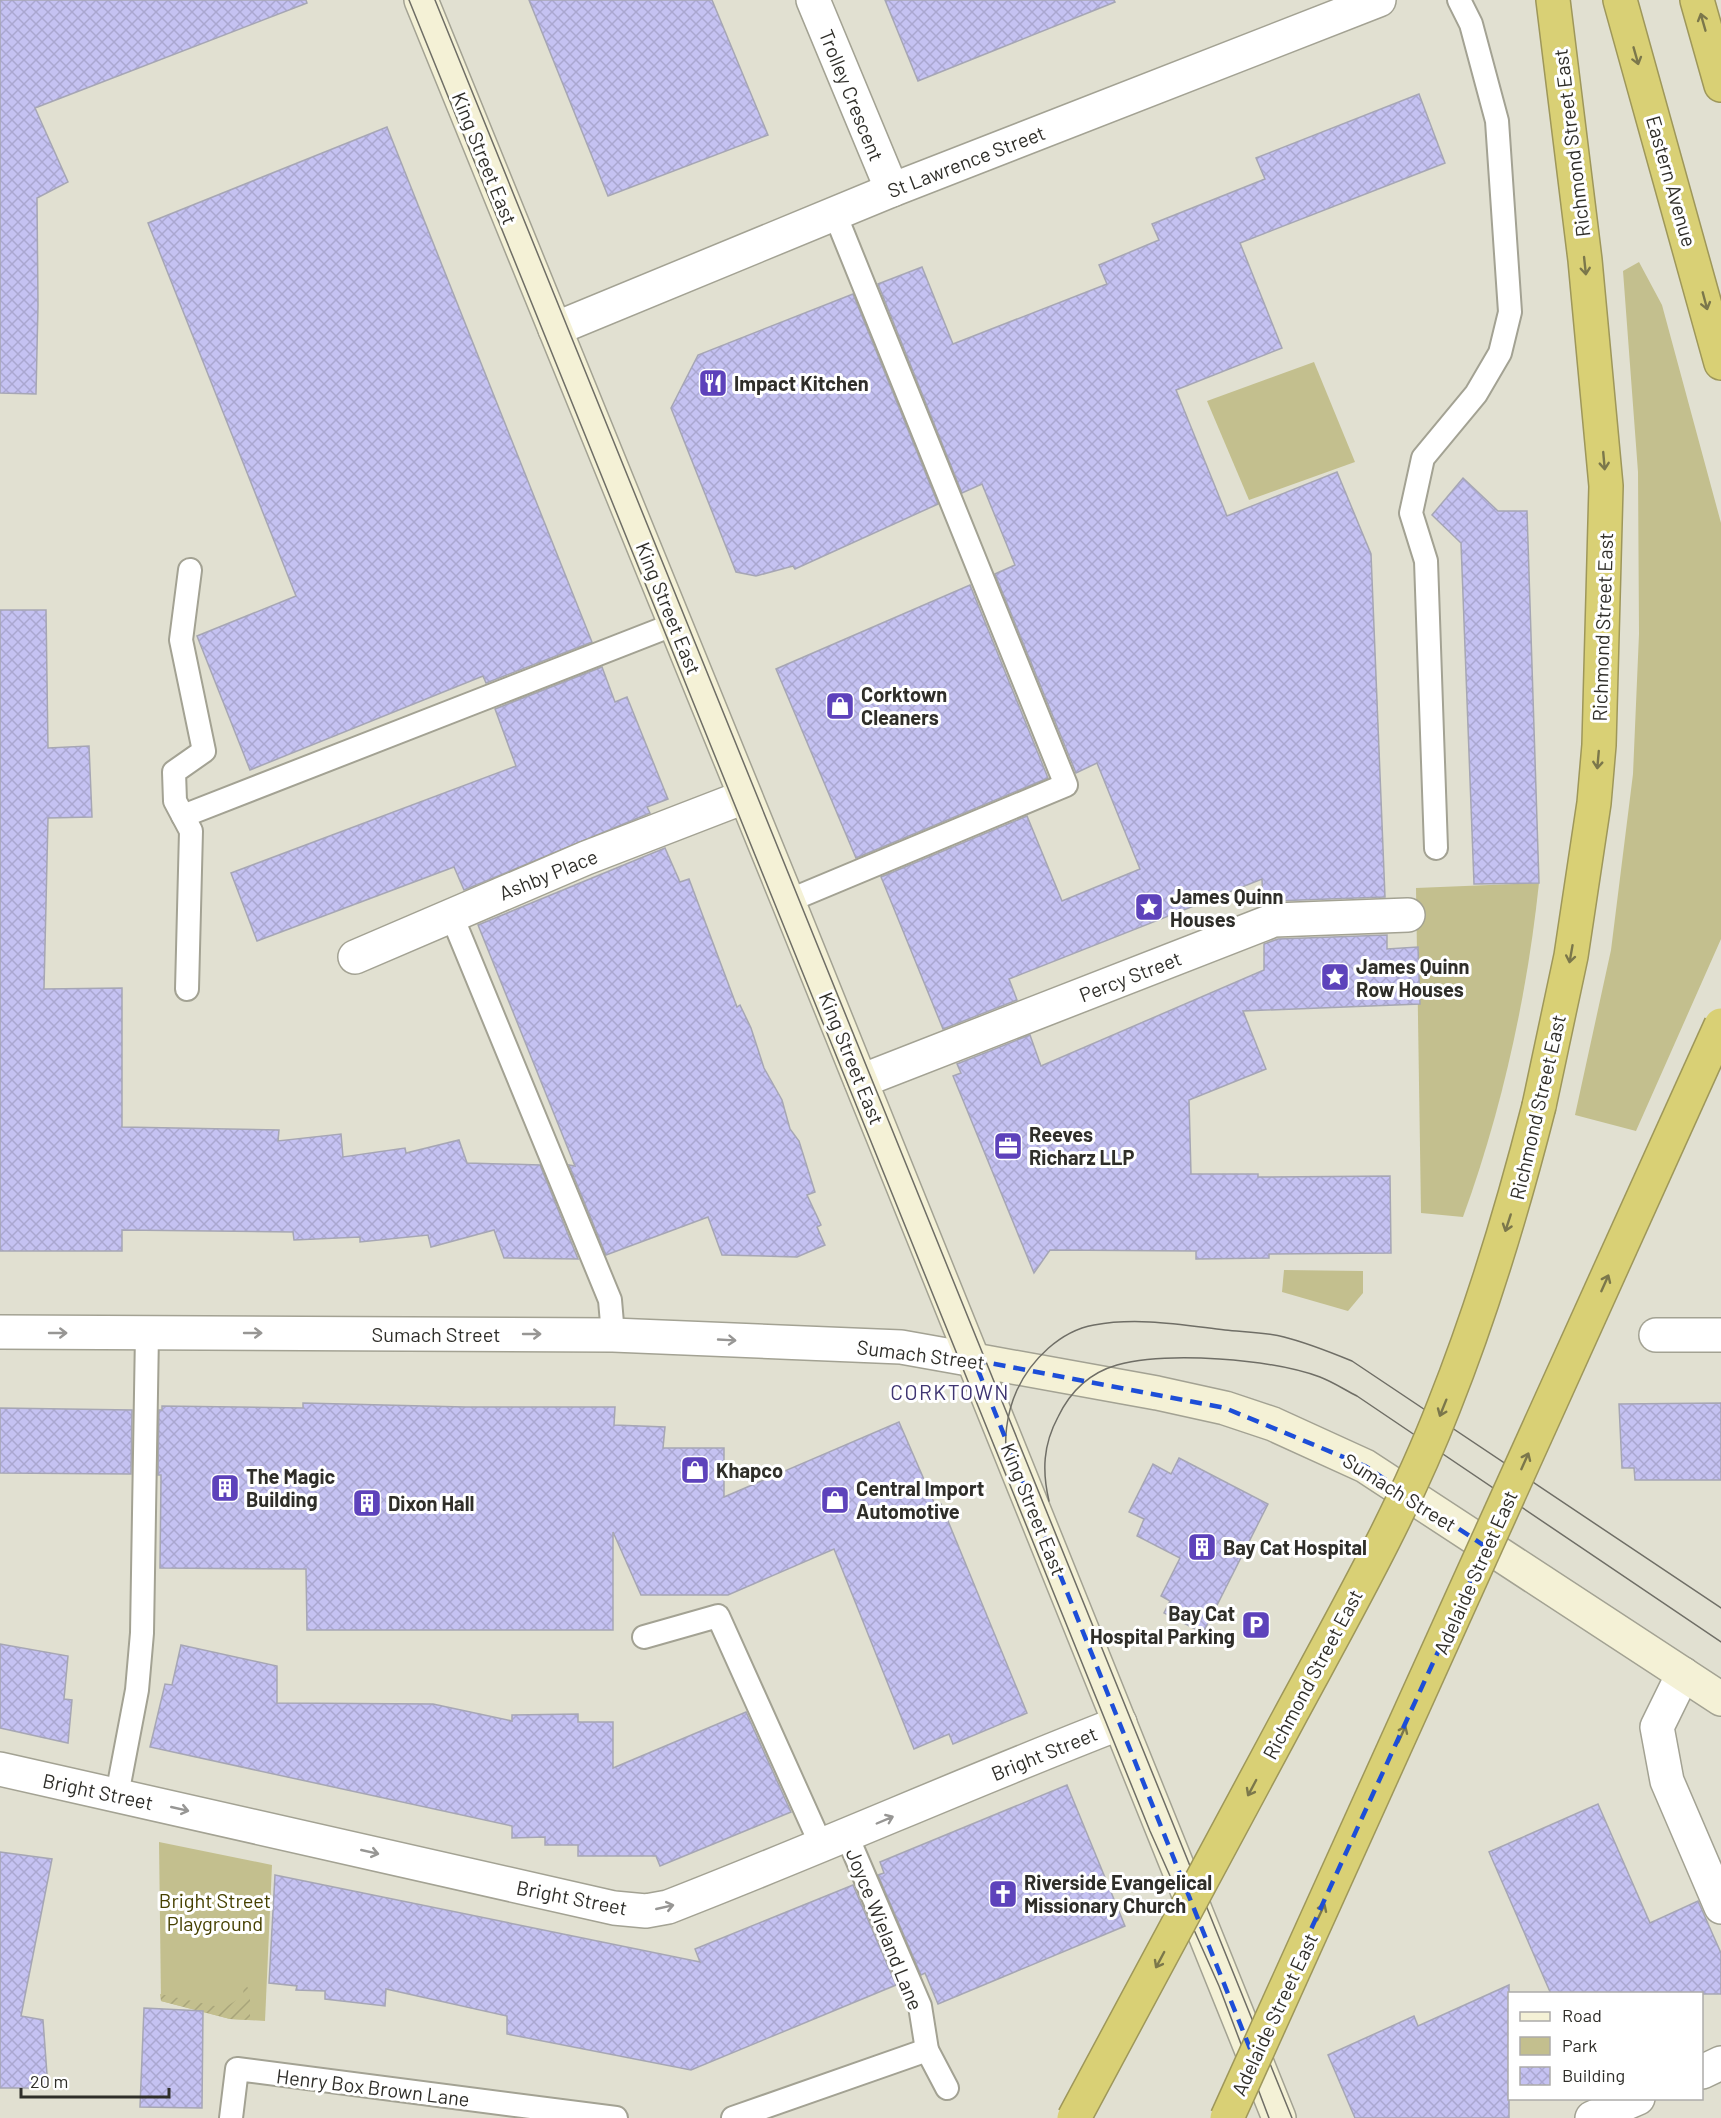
<svg xmlns="http://www.w3.org/2000/svg" width="1721" height="2118" font-family="Barlow,sans-serif">
	<style>
		.green { fill: #c3bf8e }
		.garden { fill: url(#garden-furrows) }
		.building { fill: url(#building-cross-hatch); stroke: #a6a6b4; stroke-width: 1.5 }
		.lines { fill: none; stroke-linecap: round; stroke-linejoin: round }
		.lane-casing { stroke: #a3a293; stroke-width: 26 }
		.street-casing { stroke: #a3a293; stroke-width: 36 }
		.secondary-casing { stroke: #a3a293; stroke-width: 36 }
		.highway-casing { stroke: #9e975a; stroke-width: 36 }
		.lane { stroke: #fff; stroke-width: 22 }
		.street { stroke: #fff; stroke-width: 33 }
		.secondary { stroke: #f4f1d6; stroke-width: 33 }
		.highway { stroke: #d9d075; stroke-width: 33 }
		.tram { stroke: #6f6e66; stroke-width: 1.5 }
		.highway-bridge-casing { stroke: #9e975a; stroke-width: 36; stroke-linecap: butt }
		.highway-bridge { stroke: #d9d075; stroke-width: 33 }
		.oneway { stroke: #7b774b }
		.oneway2 { stroke: #979694 }
		.marked { fill: none; stroke: #1d4ed8; stroke-width: 4.5; stroke-dasharray: 12 8; stroke-linejoin: round }
		.labels { text-anchor: middle; dominant-baseline: central; stroke-width: 6; stroke-linejoin: round; paint-order: stroke }
		.street-label { font-size: 20px; fill: #2f2e29; stroke: #fff }
		.poi-label { font-size: 20px; font-weight: bold; fill: #2f2e29; stroke: #fff; text-anchor: start }
		.park-label { font-size: 20px; fill: #464000; stroke: #fff }
		.neighbourhood-label { font-size: 21px; letter-spacing: 1.5px; fill: #3f3572; stroke: #fff }
	</style>
	<defs>
		<pattern id="garden-furrows" width="10" height="10" patternUnits="userSpaceOnUse" patternTransform="scale(1.5)"><rect width="10" height="10" fill="#c3bf8e"/><path d="M-1 1l2-2M0 10L10 0M9 11l2-2" fill="none" stroke="#a8a47a"/></pattern>
		<pattern id="building-cross-hatch" width="8" height="8" patternUnits="userSpaceOnUse" patternTransform="scale(1.5)"><rect width="8" height="8" fill="#c5c2f2"/><path d="M0 0l8 8M0 8l8-8" fill="none" stroke="#aaa7d0"/></pattern>
	</defs>
	<rect width="100%" height="100%" fill="#e1e0d1"/>
	<!-- green -->
	<g class="green">
		<polygon points="1639,262 1662,305 1721,523 1721,939 1636,1131 1575,1115 1611,950 1633,774 1639,634 1638,472 1623,271"/>
		<polygon points="1314,362 1355,462 1249,500 1207,401"/>
		<path d="M1539,883C1527,996 1502,1110 1463,1217L1421,1213L1416,888Z"/>
		<polygon points="1284,1270 1363,1271 1363,1293 1348,1311 1282,1292"/>
		<polygon points="159,1842 272,1865 265,2021 230,2019 161,2001"/>
	</g>
	<!-- garden -->
	<polygon class="garden" points="244,1982 250,1991 250,2020 230,2019 161,2001 160,1994 224,2008 243,1996"/>
	<!-- building -->
	<g class="building">
		<polygon points="0,0 306,0 307,3 35,108 68,182 37,198 38,305 36,394 0,393"/>
		<polygon points="529,0 712,0 768,135 608,196"/>
		<polygon points="885,0 1114,0 1115,2 918,81"/>
		<polygon points="1419,94 1445,163 1240,243 1282,348 1176,390 1227,516 1337,472 1371,554 1385,897 1273,901 1263,904 1262,879 1009,979 1017,1000 943,1029 881,877 1027,816 1062,901 1140,869 1097,763 1076,773 995,574 1015,565 982,484 962,493 878,284 922,267 953,344 1107,284 1099,265 1159,240 1152,224 1265,179 1256,158"/>
		<polygon points="387,127 592,642 486,683 483,676 250,770 197,636 296,596 148,223"/>
		<polygon points="853,294 938,504 795,569 793,566 756,576 736,572 671,408 698,355"/>
		<polygon points="1463,478 1498,511 1527,511 1539,883 1474,884 1461,543 1432,515"/>
		<polygon points="970,585 1048,778 856,858 776,669"/>
		<polygon points="0,610 46,610 48,748 89,746 92,817 48,818 44,989 122,988 122,1127 279,1130 278,1141 341,1134 343,1157 405,1148 406,1153 459,1140 467,1163 540,1165 578,1259 504,1258 494,1230 431,1247 428,1235 360,1242 360,1237 294,1240 293,1232 122,1230 122,1251 0,1251"/>
		<polygon points="602,667 615,702 627,697 668,799 647,807 650,813 464,890 454,867 257,941 231,873 516,766 495,709"/>
		<polygon points="665,848 680,882 689,879 737,1007 740,1005 751,1028 764,1068 782,1100 790,1129 799,1141 815,1192 807,1195 821,1225 817,1227 825,1245 797,1257 722,1255 708,1217 606,1255 569,1165 575,1166 478,925"/>
		<polygon points="1387,935 1387,949 1418,947 1420,1004 1243,1011 1266,1069 1189,1100 1191,1174 1258,1174 1258,1177 1390,1176 1391,1253 1269,1254 1269,1258 1196,1259 1196,1251 1050,1250 1034,1273 953,1076 961,1073 957,1064 1030,1035 1041,1066 1264,970 1264,944 1278,939"/>
		<polygon points="303,1403 465,1407 615,1407 614,1425 665,1427 663,1448 724,1448 724,1497 899,1422 936,1507 941,1504 1027,1713 953,1744 949,1734 914,1749 834,1549 728,1595 641,1595 613,1532 613,1630 307,1630 306,1569 160,1568 161,1475 158,1475 159,1410 162,1410 162,1406 303,1408"/>
		<polygon points="1721,1403 1721,1480 1635,1480 1634,1468 1622,1468 1619,1404"/>
		<polygon points="0,1408 132,1410 131,1474 0,1473"/>
		<polygon points="1179,1458 1268,1504 1203,1633 1164,1613 1170,1601 1161,1596 1180,1558 1137,1536 1144,1519 1129,1512 1153,1464 1171,1474"/>
		<polygon points="0,1644 68,1656 64,1699 72,1700 68,1743 0,1728"/>
		<polygon points="181,1645 277,1666 277,1703 433,1704 512,1721 512,1715 578,1714 578,1722 613,1722 613,1768 746,1712 791,1812 660,1866 656,1856 578,1856 578,1845 545,1845 545,1837 512,1838 512,1826 150,1747 165,1684 172,1685"/>
		<polygon points="1067,1785 1125,1926 938,2004 925,1973 921,1975 878,1875 884,1873 880,1862"/>
		<polygon points="1598,1804 1650,1923 1698,1901 1721,1953 1721,1994 1551,1994 1489,1852"/>
		<polygon points="0,1852 52,1859 21,2016 43,2020 48,2088 0,2088"/>
		<polygon points="275,1875 700,1962 695,1949 853,1885 896,1985 691,2070 507,2034 507,2016 386,1989 385,2006 325,1999 325,1991 296,1990 297,1986 269,1983"/>
		<polygon points="1509,1985 1509,2118 1355,2118 1328,2055 1414,2016 1418,2026"/>
		<polygon points="144,2008 203,2011 202,2108 140,2107"/>
	</g>
	<g class="lines">
		<!-- lane casing -->
		<g class="lane-casing">
			<g id="lane">
				<polyline points="183,816 675,624"/>
				<polyline points="1436,848 1426,561 1411,513 1423,458 1476,394 1500,353 1510,312 1497,121 1471,24 1459,0"/>
				<polyline points="788,901 1066,785 835,214"/>
				<polyline points="451,914 610,1300 613,1335"/>
				<polyline points="187,989 191,831 175,801 174,772 204,751 181,640 190,570"/>
				<polyline points="644,1637 718,1616 822,1847"/>
				<polyline points="117,1795 137,1690 142,1633 147,1333"/>
				<polyline points="847,1836 920,2006 927,2050 947,2088"/>
				<polyline points="231,2118 237,2069 616,2118"/>
				<polyline points="733,2118 927,2050"/>
			</g>
		</g>
		<!-- street casing -->
		<g class="street-casing">
			<g id="street">
				<polyline points="813,0 892,190"/>
				<polyline points="555,329 892,190 1379,0"/>
				<polyline points="355,957 586,858 744,797"/>
				<polyline points="861,1081 1274,920 1408,915"/>
				<polyline points="0,1332 613,1335 901,1347 974,1360"/>
				<polyline points="1656,1335 1721,1335"/>
				<polyline points="1683,1674 1657,1727 1667,1781 1721,1907"/>
				<path d="M0,1769L614,1908L646,1911L668,1907C820,1848 968,1782 1120,1723"/>
				<polyline points="1702,2072 1721,2063"/>
				<polyline points="1592,2118 1638,2098"/>
			</g>
		</g>
		<!-- secondary casing -->
		<g class="secondary-casing">
			<g id="secondary">
				<polyline points="421,0 788,901 1279,2118"/>
				<polyline points="974,1360 1157,1393 1225,1408 1273,1424 1365,1466 1721,1699"/>
			</g>
		</g>
		<!-- highway casing -->
		<g class="highway-casing">
			<g id="highway">
				<polyline points="1620,0 1721,363"/>
				<polyline points="1697,0 1721,85"/>
				<polyline points="1539,1106 1571,956 1594,803 1599,745 1606,486 1585,260 1553,0"/>
			</g>
		</g>
		<!-- lane -->
		<use href="#lane" class="lane"/>
		<!-- street -->
		<use href="#street" class="street"/>
		<!-- secondary -->
		<use href="#secondary" class="secondary"/>
		<!-- highway -->
		<use href="#highway" class="highway"/>
		<!-- tram -->
		<g class="tram">
			<polyline points="409,0 1150,1831 1219,1986 1269,2118"/>
			<polyline points="435,0 1292,2118"/>
			<path d="M1009,1466C1002,1442 1007,1412 1017,1390C1031,1360 1060,1331 1094,1325C1138,1317 1182,1325 1225,1330C1244,1332 1265,1332 1284,1337C1308,1343 1330,1352 1352,1361L1721,1608"/>
			<path d="M1049,1501C1042,1471 1043,1445 1058,1417C1070,1392 1089,1373 1117,1365C1169,1351 1270,1359 1320,1377C1333,1382 1345,1390 1357,1396L1721,1642"/>
		</g>
		<!-- highway-bridge casing -->
		<g class="highway-bridge-casing">
			<g id="highway-bridge">
				<path d="M1074,2118C1147,1983 1220,1848 1292,1712C1346,1612 1403,1512 1444,1406C1483,1308 1513,1208 1539,1106"/>
				<polyline points="1227,2118 1721,1025"/>
			</g>
		</g>
		<!-- highway-bridge -->
		<use href="#highway-bridge" class="highway-bridge"/>
	</g>
	<!-- one-way arrows -->
	<defs><path id="oneway-shaft" d="M-6 0H5M1.5-3L5.5 0L1.5 3" fill="none" stroke-width="1.6" stroke-linecap="round" stroke-linejoin="round" transform="scale(1.5)"/></defs>
	<g class="oneway">
		<use href="#oneway-shaft" transform="translate(1703 22) rotate(-106)"/>
		<use href="#oneway-shaft" transform="translate(1636 56) rotate(74)"/>
		<use href="#oneway-shaft" transform="translate(1585 266) rotate(84)"/>
		<use href="#oneway-shaft" transform="translate(1705 301) rotate(75)"/>
		<use href="#oneway-shaft" transform="translate(1604 461) rotate(85)"/>
		<use href="#oneway-shaft" transform="translate(1598 760) rotate(95)"/>
		<use href="#oneway-shaft" transform="translate(1571 954) rotate(100)"/>
		<use href="#oneway-shaft" transform="translate(1508 1223) rotate(108)"/>
		<use href="#oneway-shaft" transform="translate(1605 1283) rotate(-66)"/>
		<use href="#oneway-shaft" transform="translate(1443 1408) rotate(112)"/>
		<use href="#oneway-shaft" transform="translate(1525 1461) rotate(-66)"/>
		<use href="#oneway-shaft" transform="translate(1402 1734) rotate(-66)"/>
		<use href="#oneway-shaft" transform="translate(1252 1788) rotate(118)"/>
		<use href="#oneway-shaft" transform="translate(1321 1912) rotate(-65)"/>
		<use href="#oneway-shaft" transform="translate(1160 1960) rotate(118)"/>
	</g>
	<g class="oneway2">
		<use href="#oneway-shaft" transform="translate(58 1333)"/>
		<use href="#oneway-shaft" transform="translate(253 1333)"/>
		<use href="#oneway-shaft" transform="translate(532 1334)"/>
		<use href="#oneway-shaft" transform="translate(727 1340) rotate(3)"/>
		<use href="#oneway-shaft" transform="translate(180 1809) rotate(13)"/>
		<use href="#oneway-shaft" transform="translate(885 1820) rotate(-23)"/>
		<use href="#oneway-shaft" transform="translate(370 1852) rotate(13)"/>
		<use href="#oneway-shaft" transform="translate(665 1907) rotate(-13)"/>
	</g>
	<!-- marked area -->
	<path class="marked" d="M974,1360L1225,1408L1365,1466L1486,1547L1253,2056Z"/>
	<!-- icons -->
	<defs>
		<g id="restaurant-square" transform="scale(1.5)"><rect x="-9" y="-9" width="18" height="18" rx="4" fill="#5d42bb" stroke="#fff"/><path d="M-5-6h1v4h1v-4h1v4h1v-4h1v5L-1.5 .5V6h-2V.5L-5-1ZM5-6V6H3V1.5H1.5Q1.5-4 5-6Z" fill="#fff"/></g>
		<g id="shop-square" transform="scale(1.5)"><rect x="-9" y="-9" width="18" height="18" rx="4" fill="#5d42bb" stroke="#fff"/><path d="M-5-2.5h2.3a2.7 3.5 0 0 1 5.4 0H5L5.5 6h-11ZM-1.5-2.5h3a1.5 2.3 0 0 0-3 0Z" fill="#fff"/></g>
		<g id="sight-square" transform="scale(1.5)"><rect x="-9" y="-9" width="18" height="18" rx="4" fill="#5d42bb" stroke="#fff"/><path d="M0-6L1.8-2.2L6-1.7L2.9 1.2L3.7 5.4L0 3.3L-3.7 5.4L-2.9 1.2L-6-1.7L-1.8-2.2Z" fill="#fff"/></g>
		<g id="office-square" transform="scale(1.5)"><rect x="-9" y="-9" width="18" height="18" rx="4" fill="#5d42bb" stroke="#fff"/><path d="M-6-3h4V-5.5h4V-3h4V5H-6ZM-1-4.5V-3h2v-1.5ZM-6 0V1H6V0Z" fill="#fff"/></g>
		<g id="building-square" transform="scale(1.5)"><rect x="-9" y="-9" width="18" height="18" rx="4" fill="#5d42bb" stroke="#fff"/><path d="M-4-6H4V6H1V3H-1V6H-4ZM-2.5-4.3h1.7v1.8h-1.7ZM.8-4.3h1.7v1.8H.8ZM-2.5-1h1.7V.8h-1.7ZM.8-1h1.7V.8H.8Z" fill="#fff"/></g>
		<g id="parking-square" transform="scale(1.5)"><rect x="-9" y="-9" width="18" height="18" rx="4" fill="#5d42bb" stroke="#fff"/><path d="M-3.5-5.5H1a3.5 3.5 0 0 1 0 7H-1V5.5H-3.5ZM-1-3.4V-.6H.8a1.4 1.4 0 0 0 0-2.8Z" fill="#fff"/></g>
		<g id="church-square" transform="scale(1.5)"><rect x="-9" y="-9" width="18" height="18" rx="4" fill="#5d42bb" stroke="#fff"/><path d="M-1.2-6h2.4v3.5h3.3v2.4h-3.3V6h-2.4V-.1h-3.3v-2.4h3.3Z" fill="#fff"/></g>
	</defs>
	<g fill-rule="evenodd">
		<use href="#restaurant-square" x="713" y="383"/>
		<use href="#shop-square" x="840" y="706"/>
		<use href="#sight-square" x="1149" y="907"/>
		<use href="#sight-square" x="1335" y="977"/>
		<use href="#office-square" x="1008" y="1146"/>
		<use href="#shop-square" x="695" y="1470"/>
		<use href="#building-square" x="225" y="1488"/>
		<use href="#shop-square" x="835" y="1500"/>
		<use href="#building-square" x="367" y="1503"/>
		<use href="#building-square" x="1202" y="1547"/>
		<use href="#parking-square" x="1256" y="1625"/>
		<use href="#church-square" x="1003" y="1894"/>
	</g>
	<g class="labels">
		<!-- street labels -->
		<g class="street-label">
			<text transform="translate(852 95) rotate(68)">Trolley Crescent</text>
			<text transform="translate(1571 143) rotate(-97)">Richmond Street East</text>
			<text transform="translate(485 158) rotate(68)">King Street East</text>
			<text transform="translate(966 161) rotate(-21)">St Lawrence Street</text>
			<text transform="translate(1672 181) rotate(74)">Eastern Avenue</text>
			<text transform="translate(669 608) rotate(68)">King Street East</text>
			<text transform="translate(1602 627) rotate(-88)">Richmond Street East</text>
			<text transform="translate(548 874) rotate(-22)">Ashby Place</text>
			<text transform="translate(1130 976) rotate(-21)">Percy Street</text>
			<text transform="translate(852 1058) rotate(68)">King Street East</text>
			<text transform="translate(1537 1107) rotate(-77)">Richmond Street East</text>
			<text x="436" y="1334">Sumach Street</text>
			<text transform="translate(921 1354) rotate(7)">Sumach Street</text>
			<text transform="translate(1400 1492) rotate(32)">Sumach Street</text>
			<text transform="translate(1034 1509) rotate(68)">King Street East</text>
			<text transform="translate(1475 1572) rotate(-66)">Adelaide Street East</text>
			<text transform="translate(1312 1674) rotate(-62)">Richmond Street East</text>
			<text transform="translate(1044 1753) rotate(-22)">Bright Street</text>
			<text transform="translate(98 1791) rotate(12)">Bright Street</text>
			<text transform="translate(572 1897) rotate(11)">Bright Street</text>
			<text transform="translate(885 1929) rotate(68)">Joyce Wieland Lane</text>
			<text transform="translate(1274 2014) rotate(-65)">Adelaide Street East</text>
			<text transform="translate(373 2087) rotate(7)">Henry Box Brown Lane</text>
		</g>
		<!-- poi labels -->
		<g class="poi-label">
			<text x="734" y="383">Impact Kitchen</text>
			<text x="861" y="694">Corktown<tspan x="861" dy="23">Cleaners</tspan></text>
			<text x="1170" y="896">James Quinn<tspan x="1170" dy="23">Houses</tspan></text>
			<text x="1356" y="966">James Quinn<tspan x="1356" dy="23">Row Houses</tspan></text>
			<text x="1029" y="1134">Reeves<tspan x="1029" dy="23">Richarz LLP</tspan></text>
			<text x="716" y="1470">Khapco</text>
			<text x="246" y="1476">The Magic<tspan x="246" dy="23">Building</tspan></text>
			<text x="856" y="1488">Central Import<tspan x="856" dy="23">Automotive</tspan></text>
			<text x="388" y="1503">Dixon Hall</text>
			<text x="1223" y="1547">Bay Cat Hospital</text>
			<text x="1235" y="1613" text-anchor="end">Bay Cat<tspan x="1235" dy="23">Hospital Parking</tspan></text>
			<text x="1024" y="1882">Riverside Evangelical<tspan x="1024" dy="23">Missionary Church</tspan></text>
		</g>
		<!-- park labels -->
		<g class="park-label">
			<text x="215" y="1900">Bright Street<tspan x="215" dy="23">Playground</tspan></text>
		</g>
		<!-- neighbourhood labels -->
		<g class="neighbourhood-label">
			<text x="950" y="1391">CORKTOWN</text>
		</g>
	</g>
	<!-- legend -->
	<rect x="1508" y="1992" width="195" height="108" fill="#ffffff" stroke="#acaba9" stroke-width="1.5"/>
	<rect x="1520" y="2012" width="30" height="9" fill="#f4f1d6" stroke="#acaba9" stroke-width="1.5"/>
	<text x="1562" y="2022" font-size="18" fill="#2f2e29">Road</text>
	<rect x="1520" y="2037" width="30" height="18" fill="#c3bf8e" stroke="#acaba9" stroke-width="1.5"/>
	<text x="1562" y="2052" font-size="18" fill="#2f2e29">Park</text>
	<rect x="1520" y="2067" width="30" height="18" fill="url(#building-cross-hatch)" stroke="#acaba9" stroke-width="1.5"/>
	<text x="1562" y="2082" font-size="18" fill="#2f2e29">Building</text>
	<!-- scale -->
	<path d="M21 2088v9h148v-9" fill="none" stroke="#2f2e29" stroke-width="3"/>
	<text x="30" y="2088" font-size="18" fill="#2f2e29" stroke="#ffffff" stroke-width="4.5" paint-order="stroke">20 m</text>
</svg>
